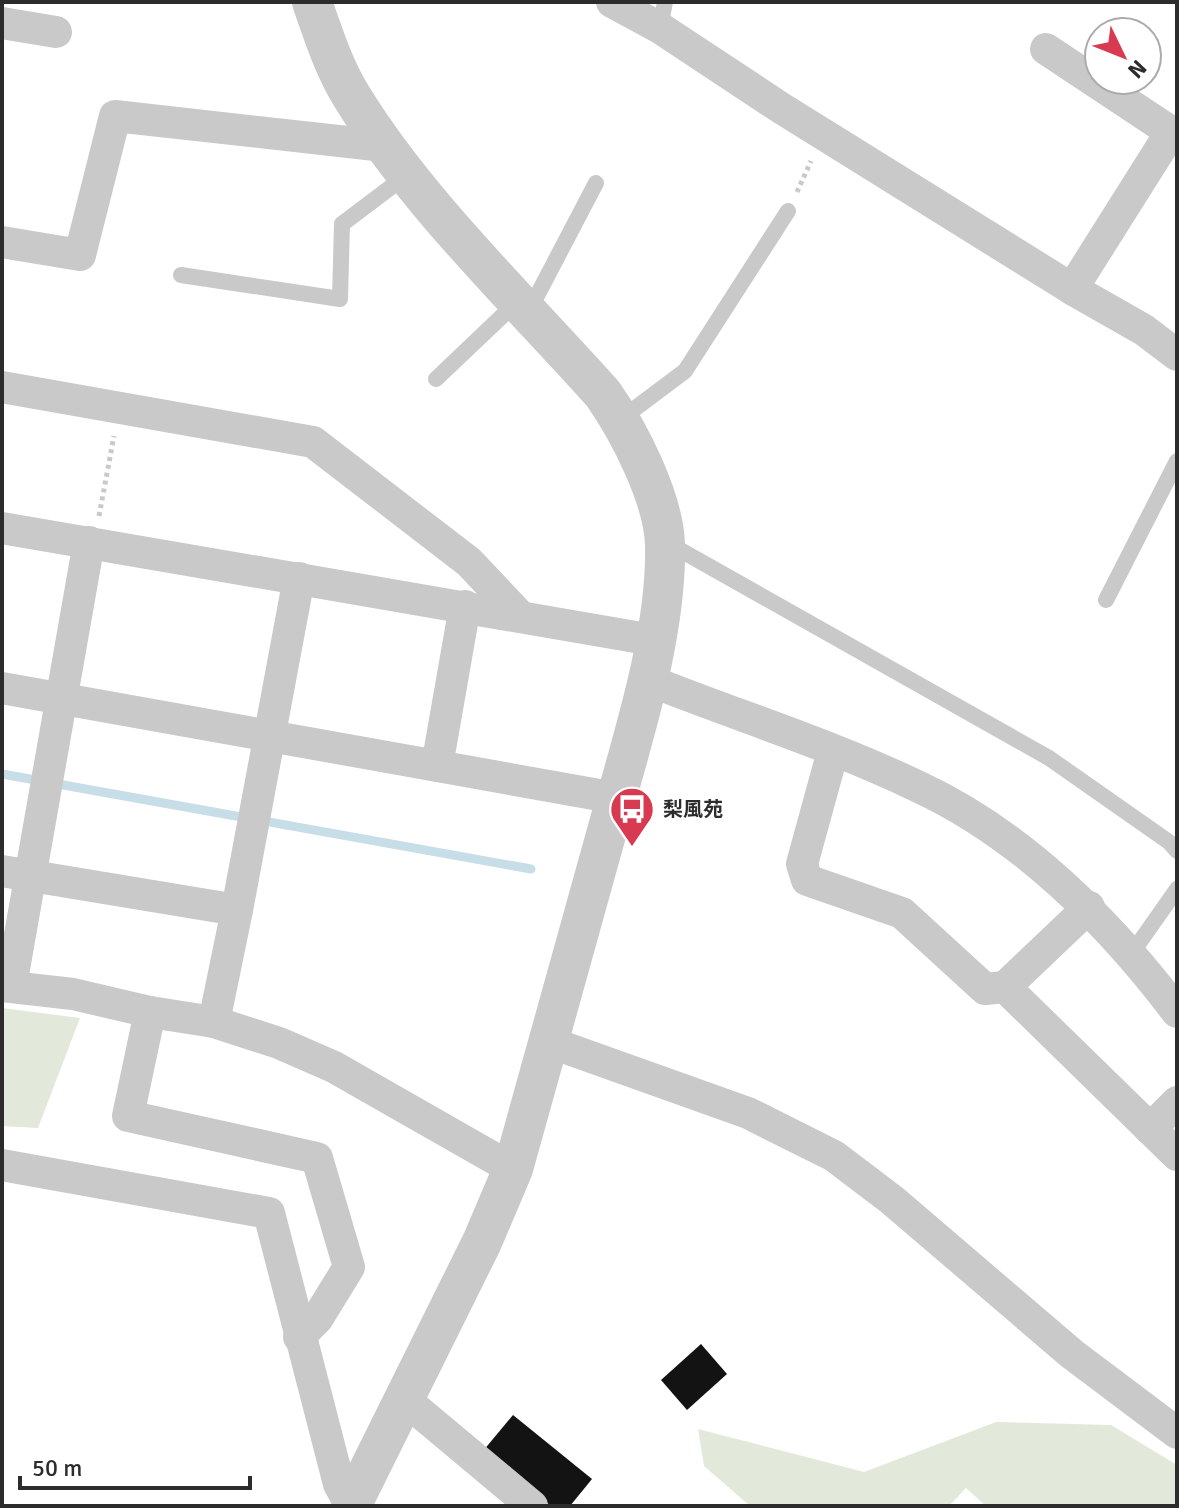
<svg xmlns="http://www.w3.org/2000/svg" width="1179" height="1508" font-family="Signika,'Noto Sans JP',sans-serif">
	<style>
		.green { fill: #e3e9da }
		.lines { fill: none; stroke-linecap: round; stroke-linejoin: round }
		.stream { stroke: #c7dde7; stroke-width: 9 }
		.building { fill: #131313 }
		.path { stroke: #c9c9c9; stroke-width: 5; stroke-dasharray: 4 4; stroke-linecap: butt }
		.service { stroke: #c9c9c9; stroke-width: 16 }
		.minor { stroke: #c9c9c9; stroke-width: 32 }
		.tertiary { stroke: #c9c9c9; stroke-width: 40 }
		.labels { text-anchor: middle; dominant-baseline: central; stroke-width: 8; stroke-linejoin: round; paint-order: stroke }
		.poi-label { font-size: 20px; font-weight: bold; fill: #2c2c2c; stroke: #fff; text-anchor: start }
	</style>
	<rect width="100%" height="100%" fill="#fff"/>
	<!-- green -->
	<g class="green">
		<polygon points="2,1008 80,1018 38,1128 2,1126"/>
		<polygon points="996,1422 1111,1425 1177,1465 1177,1506 986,1506 966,1488 949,1506 750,1506 704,1466 698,1429 864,1472"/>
	</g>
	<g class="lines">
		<!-- stream -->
		<polyline class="stream" points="2,774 531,869"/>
	</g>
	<!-- building -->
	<g class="building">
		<polygon points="701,1344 727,1374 687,1410 661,1380"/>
		<polygon points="513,1415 592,1479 570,1506 551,1506 483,1451"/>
	</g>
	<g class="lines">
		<!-- path -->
		<g class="path">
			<polyline points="797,192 811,161"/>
			<polyline points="99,516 114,436"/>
		</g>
		<!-- service -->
		<g class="service">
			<polyline points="660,28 665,2"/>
			<polyline points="181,275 340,299 342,224 407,175"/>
			<polyline points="529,311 596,183"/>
			<polyline points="436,379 518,301"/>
			<polyline points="621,419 685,371 788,211"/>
			<polyline points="666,542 1049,758 1169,842 1177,851"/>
			<polyline points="1106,600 1177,461"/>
			<polyline points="1132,953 1177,889"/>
		</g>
		<!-- minor -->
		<g class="minor">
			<polyline points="612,2 660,28 781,108 1072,289 1144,330 1177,355"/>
			<polyline points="2,23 56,32"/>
			<polyline points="1046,49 1171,132 1072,289"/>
			<polyline points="2,242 80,255 115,116 384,146"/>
			<polyline points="2,387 313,442 469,562 521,617"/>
			<polyline points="2,528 653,640"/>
			<path d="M648,680C738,716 832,745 919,787C1022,835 1110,923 1177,1012"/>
			<polyline points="2,688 616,798"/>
			<polyline points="833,751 802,864 807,880 902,913 985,989 1005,987"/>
			<polyline points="437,766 465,606"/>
			<polyline points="2,871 237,910 299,578"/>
			<polyline points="1089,907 1005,987 1177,1155"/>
			<polyline points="2,986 73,994 150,1012 214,1022 279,1043 334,1067 513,1169"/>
			<polyline points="11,986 89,542"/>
			<polyline points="150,1012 128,1116 317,1158 349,1267 317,1319 299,1337"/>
			<polyline points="214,1022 237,910"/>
			<polyline points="549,1042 748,1113 834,1156 892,1200 1072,1354 1177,1433"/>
			<polyline points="1150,1129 1177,1102"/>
			<polyline points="2,1165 269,1213 339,1484 351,1506"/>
			<polyline points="404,1399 532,1506"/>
		</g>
		<!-- tertiary -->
		<path class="tertiary" d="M312,2C323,34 334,68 352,97C417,203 520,301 603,394C629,431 664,499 665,545C667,634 633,737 609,824C577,939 545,1054 513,1169L482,1242L351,1506"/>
	</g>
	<!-- icons -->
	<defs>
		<g id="bus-pin" transform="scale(2.3)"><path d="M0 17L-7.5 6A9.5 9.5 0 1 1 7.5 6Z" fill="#d73a51" stroke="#fff"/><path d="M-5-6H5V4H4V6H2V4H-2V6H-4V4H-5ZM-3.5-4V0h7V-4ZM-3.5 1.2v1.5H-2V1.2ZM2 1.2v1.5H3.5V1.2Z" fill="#fff"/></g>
	</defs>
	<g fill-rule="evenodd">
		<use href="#bus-pin" x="632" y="809"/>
	</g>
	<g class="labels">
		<!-- poi labels -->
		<g class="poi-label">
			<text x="663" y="809">梨風苑</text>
		</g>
	</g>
	<!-- border -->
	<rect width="1179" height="1508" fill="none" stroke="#2c2c2c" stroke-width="8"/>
	<!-- north arrow -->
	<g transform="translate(1123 56) rotate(133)"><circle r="38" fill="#ffffff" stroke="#ababab" stroke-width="2"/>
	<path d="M0-6L14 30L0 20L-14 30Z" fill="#d73a51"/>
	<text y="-12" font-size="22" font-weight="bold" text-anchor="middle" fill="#2c2c2c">N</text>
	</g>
	<!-- scale -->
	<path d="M20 1476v12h230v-12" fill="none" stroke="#2c2c2c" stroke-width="4"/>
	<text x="32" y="1476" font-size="24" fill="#2c2c2c" stroke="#ffffff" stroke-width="6" paint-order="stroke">50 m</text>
</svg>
